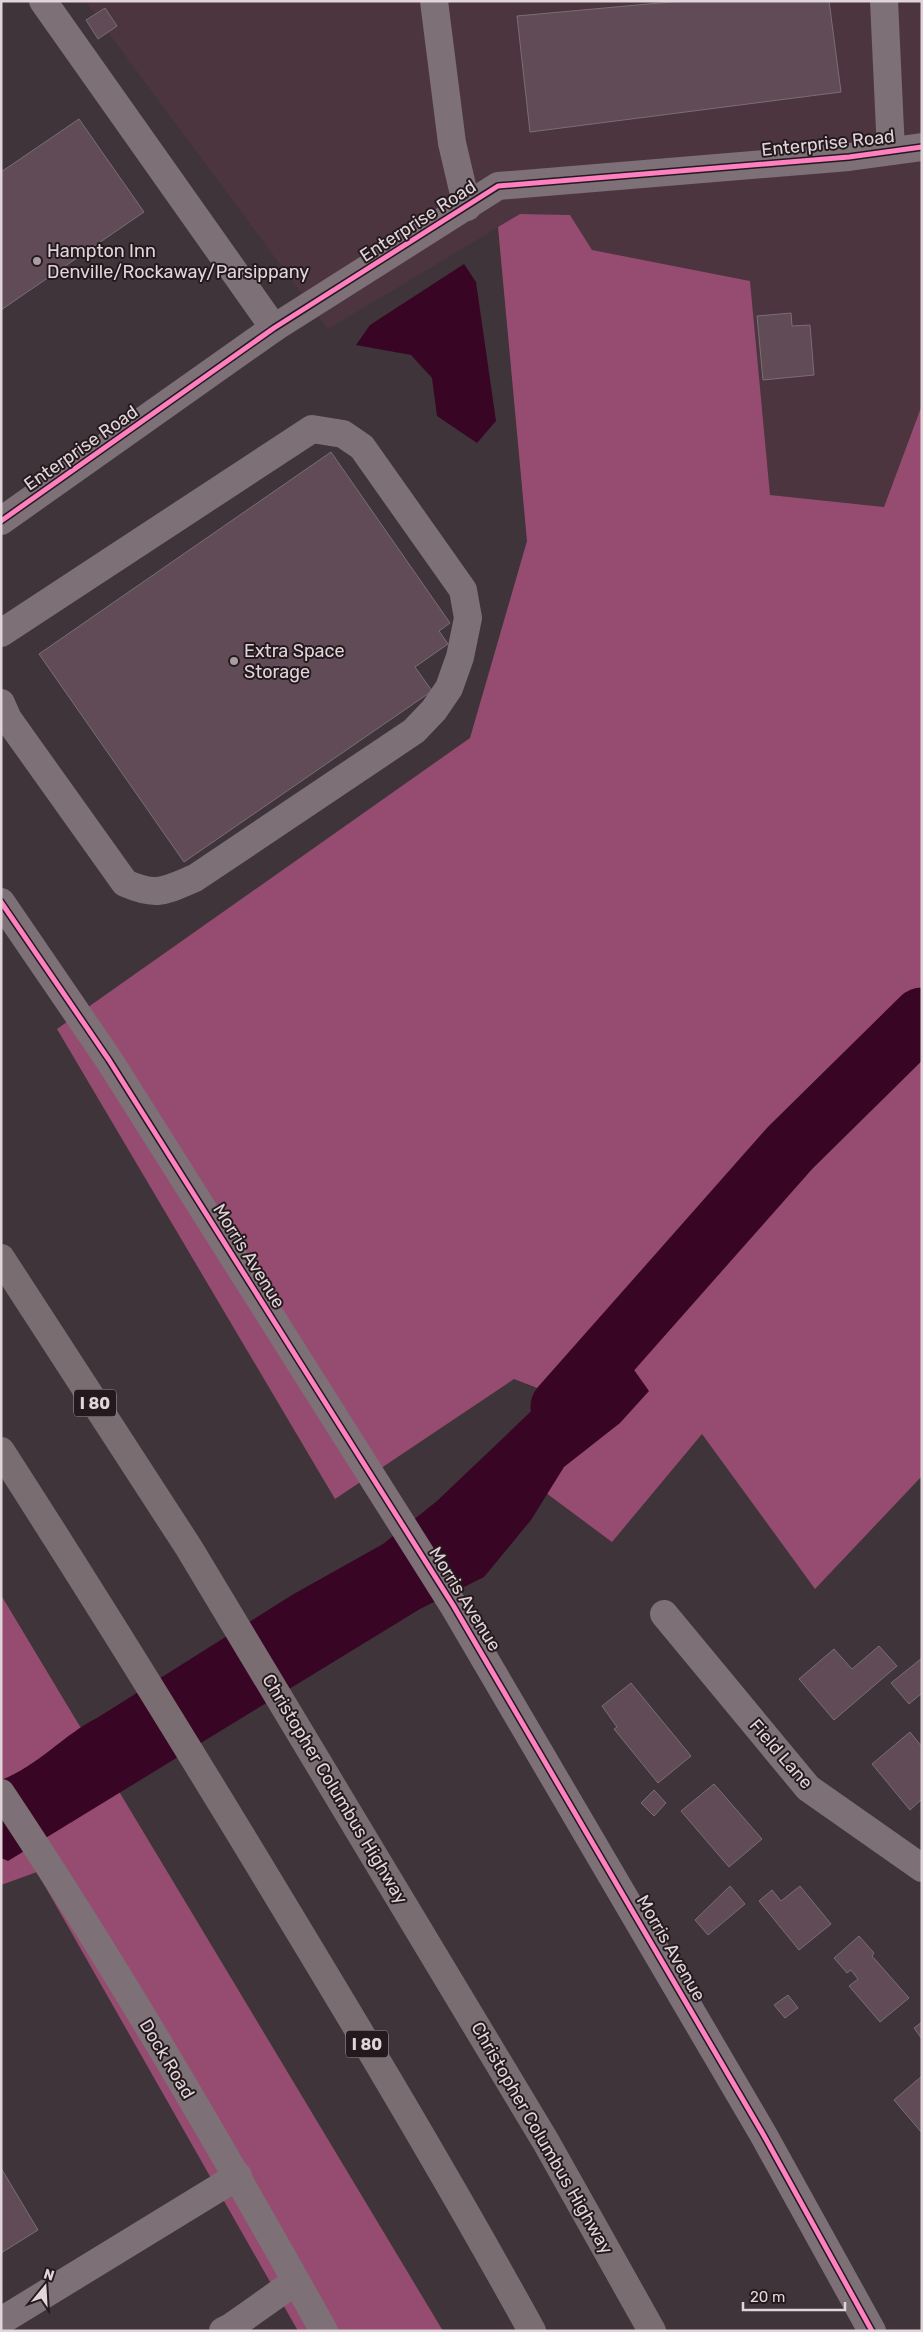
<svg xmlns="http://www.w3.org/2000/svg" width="923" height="2332" font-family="Rubik,sans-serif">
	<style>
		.built { fill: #4d3540 }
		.forest { fill: #964c71 }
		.water { fill: #390524 }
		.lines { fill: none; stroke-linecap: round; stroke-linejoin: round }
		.river { stroke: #390524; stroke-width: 61 }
		.building { fill: #604b56; stroke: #786f73 }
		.minor { stroke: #7d7076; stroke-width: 28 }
		.highway { stroke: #796d72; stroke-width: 28 }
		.cycleway-casing { stroke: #241a1e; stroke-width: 8 }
		.cycleway { stroke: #ff80c0; stroke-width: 5 }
		.poi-dot { fill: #a99da2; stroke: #241a1e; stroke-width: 2 }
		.labels { text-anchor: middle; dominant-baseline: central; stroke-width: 4; stroke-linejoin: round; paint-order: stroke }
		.shield { fill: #241a1e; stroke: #a99da2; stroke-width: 1 }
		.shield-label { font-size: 16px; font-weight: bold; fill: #e2d5da }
		.street-label { font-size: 18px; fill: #e2d5da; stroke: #241a1e }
		.poi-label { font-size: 18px; fill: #e2d5da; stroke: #241a1e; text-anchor: start }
	</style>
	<rect width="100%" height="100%" fill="#3f3439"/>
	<!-- built -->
	<polygon class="built" points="85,1 922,1 922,405 884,507 770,495 750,281 592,250 570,215 520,214 328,329"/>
	<!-- forest -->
	<g class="forest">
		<polygon points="520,214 570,215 592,250 750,281 770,495 884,507 922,405 922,1476 815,1589 702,1434 612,1542 534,1484 589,1408 514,1379 335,1499 57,1029 470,738 527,541 498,227"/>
		<polygon points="1,1595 443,2331 298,2331 37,1872 1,1885"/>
	</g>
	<!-- water -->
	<g class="water">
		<polygon points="464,264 476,282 496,421 477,443 437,416 432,378 411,355 356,345 370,325"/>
		<path d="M610,1336L649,1391L620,1423L564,1467L531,1520L484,1577L420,1609L8,1861L1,1858V1780C38,1766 63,1735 97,1718L292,1595L383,1544L437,1501Z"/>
	</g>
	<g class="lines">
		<!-- river -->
		<polyline class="river" points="561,1407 790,1148 922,1018"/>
	</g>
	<!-- building -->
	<g class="building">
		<polygon points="681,1 829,1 841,92 530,132 517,16"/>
		<polygon points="105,8 117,26 98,39 86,20"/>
		<polygon points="79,119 144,212 1,310 1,172"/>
		<polygon points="791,313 792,326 810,325 814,375 763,380 757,316"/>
		<polygon points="331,452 450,623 439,631 448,644 415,667 432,691 184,862 39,654"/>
		<polygon points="879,1646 897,1666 834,1720 799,1679 834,1649 852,1669"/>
		<polygon points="922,1658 922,1693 909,1704 891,1683"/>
		<polygon points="631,1683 691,1756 658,1783 614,1729 617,1727 602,1706"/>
		<polygon points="910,1732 922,1747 922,1799 910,1810 872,1764"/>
		<polygon points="714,1784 762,1839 729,1867 681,1811"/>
		<polygon points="654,1790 666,1803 654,1816 641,1803"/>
		<polygon points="730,1886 745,1904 708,1935 695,1920"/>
		<polygon points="800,1886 831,1924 799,1950 759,1901 772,1890 781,1901"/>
		<polygon points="859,1936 874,1953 872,1956 909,1998 880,2022 849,1986 858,1979 851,1970 847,1973 834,1958"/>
		<polygon points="788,1995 798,2008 785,2018 774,2005"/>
		<polygon points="922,2022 922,2039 914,2028"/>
		<polygon points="922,2076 922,2133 894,2100"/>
		<polygon points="1,2168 38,2230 1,2253"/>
	</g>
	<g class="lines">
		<!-- minor -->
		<g class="minor">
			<polyline points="43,1 274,328"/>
			<polyline points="434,1 452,143 467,207"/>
			<polyline points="884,1 891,151"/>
			<polyline points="1,521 274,328 498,186 849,157 922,147"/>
			<path d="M1,633L312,429L343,434L362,447L463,590L468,618L460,657L449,688L434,710L414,731L195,878C164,891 157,897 125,883L8,719L1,703"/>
			<polyline points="1,902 109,1060 453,1605 763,2134 872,2331"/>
			<polyline points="664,1614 808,1788 922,1868"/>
			<path d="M1,1793C117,1967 222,2148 324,2331"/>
			<polyline points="1,2321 238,2176"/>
			<polyline points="223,2331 231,2327 296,2281"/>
		</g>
		<!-- highway -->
		<g class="highway">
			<polyline points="1,1258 189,1548 546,2142 652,2331"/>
			<path d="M1,1451C82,1577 161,1704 239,1832C339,1997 439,2162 532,2331"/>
		</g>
		<!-- cycleway casing -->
		<g class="cycleway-casing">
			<g id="cycleway">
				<polyline points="1,521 274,328 498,186 849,157 922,147"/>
				<polyline points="1,902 109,1060 453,1605 763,2134 872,2331"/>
			</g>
		</g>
		<!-- cycleway -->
		<use href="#cycleway" class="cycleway"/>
	</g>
	<!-- markers -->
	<g class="poi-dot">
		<circle cx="37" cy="261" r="5"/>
		<circle cx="234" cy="661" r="5"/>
	</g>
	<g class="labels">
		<!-- shield labels -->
		<g class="shield">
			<rect x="74" y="1389.5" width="42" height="27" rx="4"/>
			<rect x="346" y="2030.5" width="42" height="27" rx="4"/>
		</g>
		<g class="shield-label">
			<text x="95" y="1403">I 80</text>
			<text x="367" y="2044">I 80</text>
		</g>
		<!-- street labels -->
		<g class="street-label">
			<text transform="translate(828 143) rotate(-6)">Enterprise Road</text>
			<text transform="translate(418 221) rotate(-33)">Enterprise Road</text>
			<text transform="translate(81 448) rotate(-35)">Enterprise Road</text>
			<text transform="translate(249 1256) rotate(58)">Morris Avenue</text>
			<text transform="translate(465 1599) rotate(58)">Morris Avenue</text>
			<text transform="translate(781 1754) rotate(49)">Field Lane</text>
			<text transform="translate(335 1789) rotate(59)">Christopher Columbus Highway</text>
			<text transform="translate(671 1948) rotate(60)">Morris Avenue</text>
			<text transform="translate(167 2059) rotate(59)">Dock Road</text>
			<text transform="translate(542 2138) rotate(60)">Christopher Columbus Highway</text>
		</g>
		<!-- poi labels -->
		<g class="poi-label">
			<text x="47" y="251">Hampton Inn<tspan x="47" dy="21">Denville/Rockaway/Parsippany</tspan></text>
			<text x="244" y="651">Extra Space<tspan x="244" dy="21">Storage</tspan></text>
		</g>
	</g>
	<!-- border -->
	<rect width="923" height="2332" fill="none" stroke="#e2d5da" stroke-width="5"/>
	<!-- north arrow -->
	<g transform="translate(45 2287) rotate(18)" stroke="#241a1e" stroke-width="4" paint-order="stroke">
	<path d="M0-4L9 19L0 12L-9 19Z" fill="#e2d5da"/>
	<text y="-8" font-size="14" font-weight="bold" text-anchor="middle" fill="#e2d5da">N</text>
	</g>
	<!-- scale -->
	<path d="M743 2302v8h102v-8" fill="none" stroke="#e2d5da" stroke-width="2.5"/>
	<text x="750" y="2302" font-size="15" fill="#e2d5da" stroke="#241a1e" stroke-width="4" paint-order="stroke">20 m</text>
</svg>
